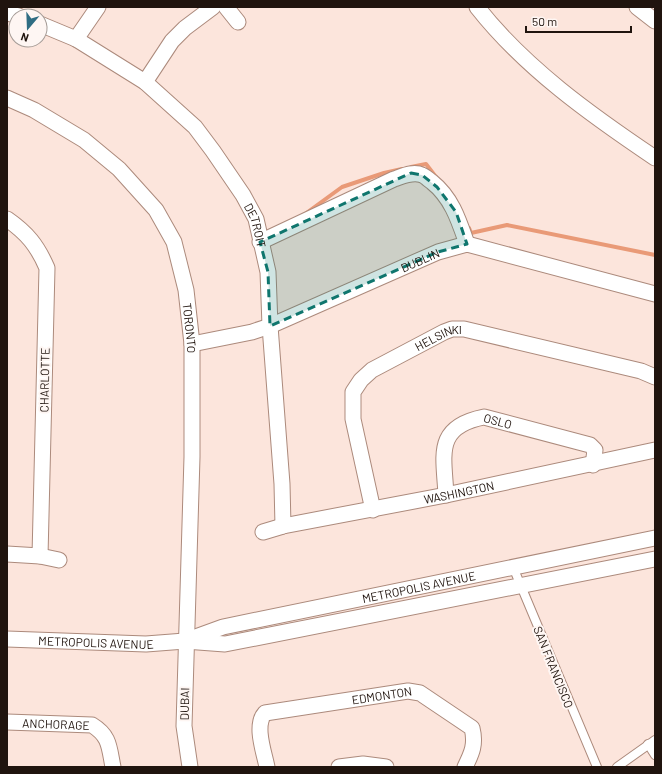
<svg xmlns="http://www.w3.org/2000/svg" width="662" height="774" font-family="Barlow,sans-serif">
	<style>
		.lines { fill: none; stroke-linecap: round; stroke-linejoin: round }
		.stream { stroke: #e99a77; stroke-width: 4 }
		.lane-casing { stroke: #ac8a7c; stroke-width: 10 }
		.street-casing { stroke: #ac8a7c; stroke-width: 17 }
		.lane { stroke: #fff; stroke-width: 8 }
		.street { stroke: #fff; stroke-width: 15 }
		.marked { fill: #0f766e; fill-opacity: 0.2; stroke: #0f766e; stroke-width: 3; stroke-dasharray: 8 5; stroke-linejoin: round }
		.labels { text-anchor: middle; dominant-baseline: central; stroke-width: 4; stroke-linejoin: round; paint-order: stroke }
		.street-label { font-size: 12px; fill: #20140e; stroke: #fef6f3 }
	</style>
	<rect width="100%" height="100%" fill="#fce5dc"/>
	<g class="lines">
		<!-- stream -->
		<g class="stream">
			<polyline points="411,167 426,164 436,177"/>
			<polyline points="305,214 342,187 384,173 402,169"/>
			<polyline points="469,228 471,233 507,225 655,255"/>
		</g>
		<!-- lane casing -->
		<g class="lane-casing">
			<g id="lane">
				<polyline points="513,567 597,767"/>
				<polyline points="648,744 655,755"/>
				<polyline points="617,767 655,740"/>
			</g>
		</g>
		<!-- street casing -->
		<g class="street-casing">
			<g id="street">
				<polyline points="226,7 238,22"/>
				<path d="M477,7C525,68 591,115 655,158"/>
				<polyline points="637,7 655,21"/>
				<polyline points="7,13 19,16"/>
				<path id="s1" d="M40,24L76,39L145,82L195,127L213,151L243,195L256,219L268,272L270,326L282,484L283,526"/>
				<polyline points="76,39 98,7"/>
				<polyline points="145,82 172,41 185,28 213,7"/>
				<path id="s2" d="M7,98L34,110L84,140L119,169L156,210L174,242L186,290L192,344V457L184,726L190,767"/>
				<path d="M7,219C27,233 37,245 47,268L40,556"/>
				<path d="M260,242L394,179C403,176 413,171 422,175C425,176 429,180 432,182C452,198 459,221 467,244"/>
				<path id="s3" d="M192,344L252,332L270,326L438,252L467,244L655,294"/>
				<path id="s4" d="M446,495C444,455 434,427 484,417L590,445L595,450L593,465"/>
				<path id="s5" d="M373,510L353,419V392L361,380L372,370L444,332L452,329H464L641,371L655,377"/>
				<path id="s6" d="M263,532L283,526L446,495L655,450"/>
				<polyline points="7,554 40,556 59,560"/>
				<path id="s7" d="M7,639L146,644L185,641L225,644L655,559"/>
				<path id="s8" d="M190,639L223,627L655,538"/>
				<path id="s9" d="M7,722L92,725C110,736 109,747 113,767"/>
				<path id="s10" d="M267,767C264,752 254,725 265,713L408,691L420,693L472,728C476,744 472,753 465,767"/>
				<polyline points="339,767 363,764 386,767"/>
			</g>
		</g>
		<!-- lane -->
		<use href="#lane" class="lane"/>
		<!-- street -->
		<use href="#street" class="street"/>
	</g>
	<!-- marked area -->
	<path class="marked" d="M411,173L422,175L437,187L456,212L467,244L438,252L270,326L268,272L260,242Z"/>
	<g class="labels">
		<!-- street labels -->
		<g class="street-label">
			<text stroke="none"><textPath href="#s1" startOffset="304">DETROIT</textPath></text>
			<text stroke="none"><textPath href="#s3" startOffset="244">DUBLIN</textPath></text>
			<text stroke="none"><textPath href="#s2" startOffset="313">TORONTO</textPath></text>
			<text stroke="none"><textPath href="#s5" startOffset="224">HELSINKI</textPath></text>
			<text transform="translate(44 380) rotate(-89)">CHARLOTTE</text>
			<text stroke="none"><textPath href="#s4" startOffset="115">OSLO</textPath></text>
			<text stroke="none"><textPath href="#s6" startOffset="200">WASHINGTON</textPath></text>
			<text stroke="none"><textPath href="#s8" startOffset="235">METROPOLIS AVENUE</textPath></text>
			<text stroke="none"><textPath href="#s7" startOffset="89">METROPOLIS AVENUE</textPath></text>
			<text transform="translate(554 667) rotate(68)">SAN FRANCISCO</text>
			<text stroke="none"><textPath href="#s10" startOffset="174">EDMONTON</textPath></text>
			<text transform="translate(184 704) rotate(-89)">DUBAI</text>
			<text stroke="none"><textPath href="#s9" startOffset="49">ANCHORAGE</textPath></text>
		</g>
	</g>
	<!-- border -->
	<rect width="662" height="774" fill="none" stroke="#20140e" stroke-width="16"/>
	<!-- north arrow -->
	<g transform="translate(28 28) rotate(199)"><circle r="19" fill="#fef6f3" stroke="#a59c97"/>
	<path d="M0-3L7 15L0 10L-7 15Z" fill="#2f6d83"/>
	<text y="-6" font-size="11" font-weight="bold" text-anchor="middle" fill="#20140e">N</text>
	</g>
	<!-- scale -->
	<path d="M526 26v6h105v-6" fill="none" stroke="#20140e" stroke-width="2"/>
	<text x="532" y="26" font-size="12" fill="#20140e" stroke="#fef6f3" stroke-width="3" paint-order="stroke">50 m</text>
</svg>
